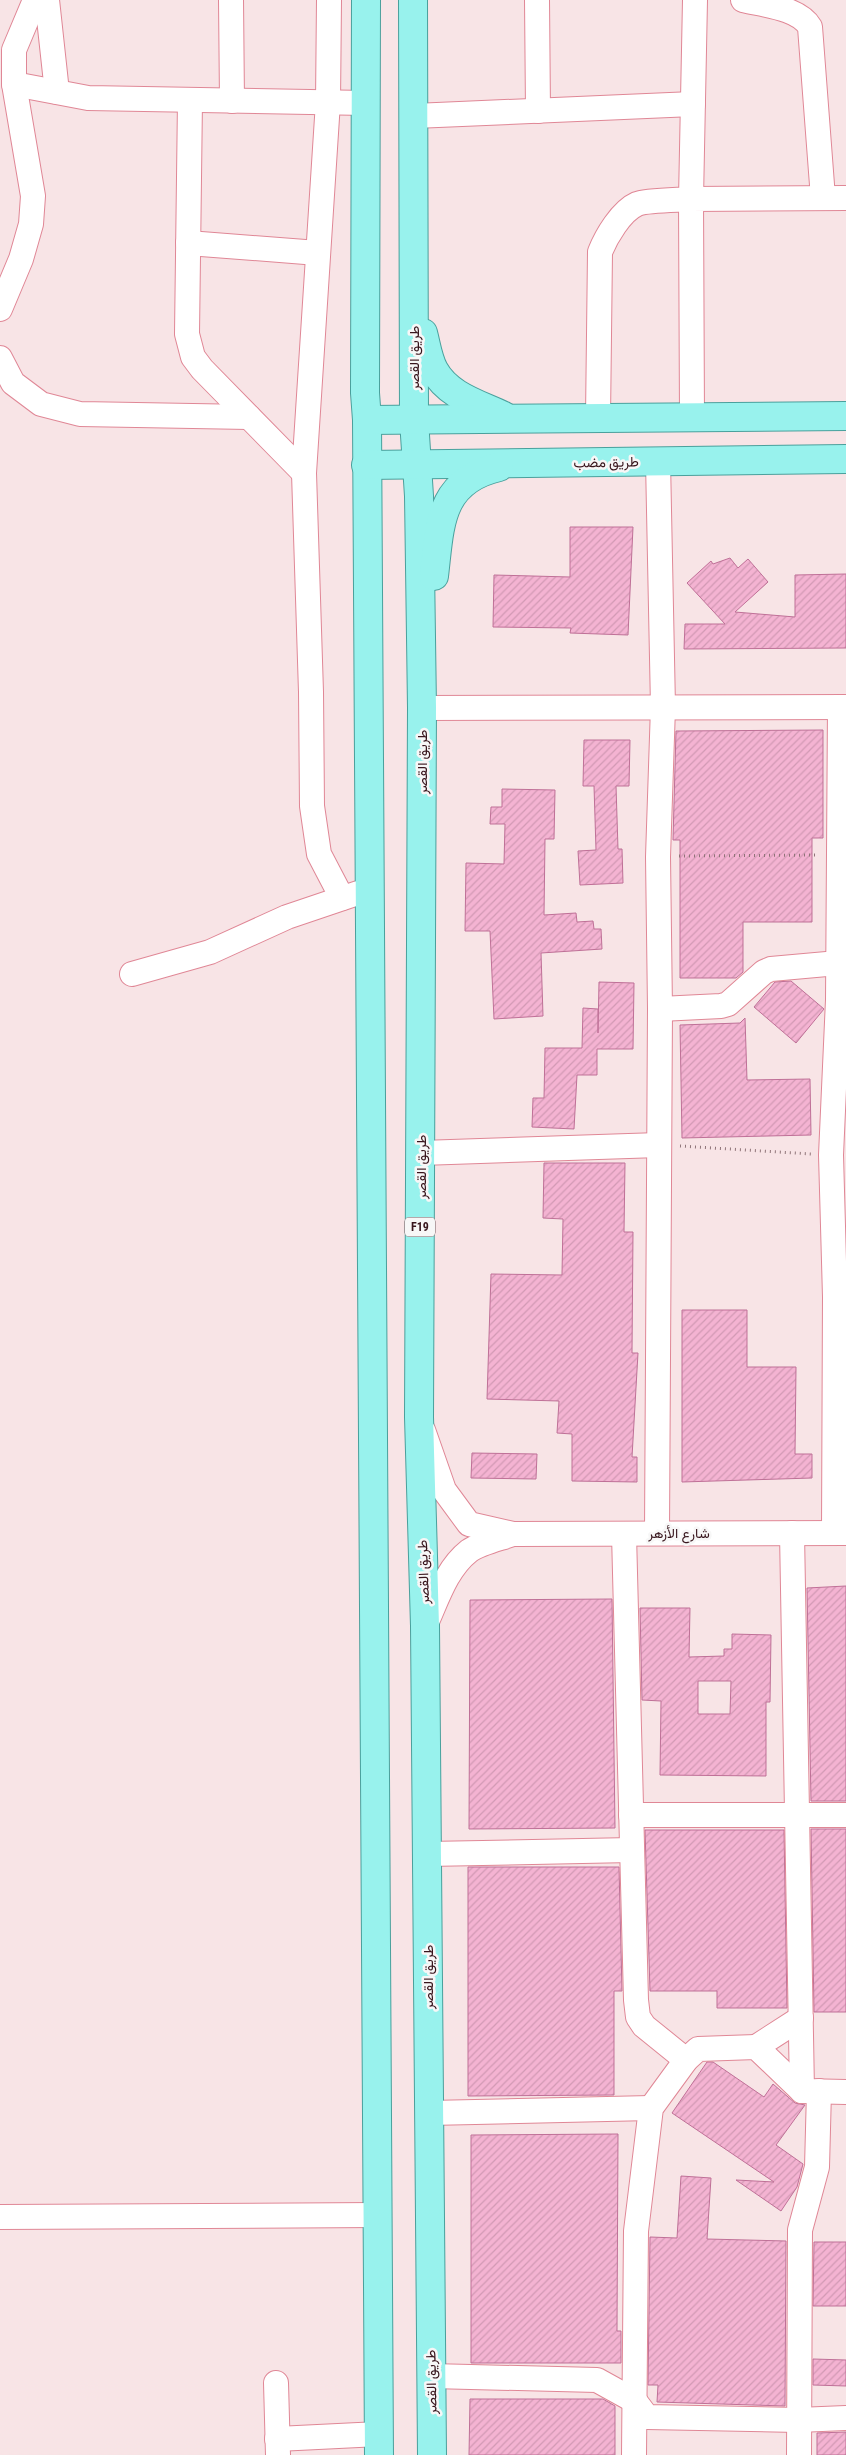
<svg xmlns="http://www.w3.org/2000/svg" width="846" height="2455" font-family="'Roboto Condensed',Vazirmatn,sans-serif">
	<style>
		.building { fill: url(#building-hatch); stroke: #bf7097; fill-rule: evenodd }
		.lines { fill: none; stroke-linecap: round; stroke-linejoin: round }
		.minor-casing { stroke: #e08796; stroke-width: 26 }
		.major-casing { stroke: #4aa09c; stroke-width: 30 }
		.path { stroke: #8f7478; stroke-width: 3; stroke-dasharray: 1 4; stroke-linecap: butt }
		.minor { stroke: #fff; stroke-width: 24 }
		.major { stroke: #98f2ed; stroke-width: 28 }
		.labels { text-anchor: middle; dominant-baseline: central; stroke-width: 5; stroke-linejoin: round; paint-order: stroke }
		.shield { fill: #f7f7f7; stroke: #715a5e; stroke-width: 1 }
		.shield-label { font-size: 12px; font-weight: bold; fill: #38161d }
		.street-label { font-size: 14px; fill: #38161d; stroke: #f7f7f7 }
	</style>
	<defs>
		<pattern id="building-hatch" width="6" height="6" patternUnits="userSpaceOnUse" patternTransform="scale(1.25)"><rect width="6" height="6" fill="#f4b3d2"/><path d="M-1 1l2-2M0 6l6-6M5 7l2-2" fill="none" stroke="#d299b4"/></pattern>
	</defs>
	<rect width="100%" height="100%" fill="#f8e4e6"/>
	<!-- building -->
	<g class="building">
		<polygon points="570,527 633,527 628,635 570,633 571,628 493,627 494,575 570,577"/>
		<polygon points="730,558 738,568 748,559 768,582 735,612 795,617 795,575 846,574 846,648 684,649 685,624 725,624 687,583 711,561 713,564"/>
		<polygon points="823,730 823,838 812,838 812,922 743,922 743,972 736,978 680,978 680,840 673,840 676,731"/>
		<polygon points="584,740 630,740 629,786 616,786 618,849 622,849 623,883 580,885 578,851 596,850 594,786 583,786"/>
		<polygon points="502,789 555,790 554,839 545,839 544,915 576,913 577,922 593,921 594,929 601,929 602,949 541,953 543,1016 494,1019 490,931 465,931 466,863 504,864 505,824 490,824 491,807 502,807"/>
		<polygon points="791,981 824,1009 796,1043 754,1007 775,982"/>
		<polygon points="599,982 634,983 633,1049 597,1049 597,1075 577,1075 574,1129 532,1127 533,1098 544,1098 545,1048 582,1048 583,1008 598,1009 598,1033"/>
		<polygon points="745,1018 747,1080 810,1079 811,1135 682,1138 680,1025 740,1023"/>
		<polygon points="544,1163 625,1163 624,1232 633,1232 632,1353 638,1353 632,1457 637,1457 637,1482 572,1481 572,1434 557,1433 559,1401 487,1399 491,1274 562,1275 563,1219 543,1218"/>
		<polygon points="682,1310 747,1310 747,1367 796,1367 795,1454 812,1454 812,1478 682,1482"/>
		<polygon points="472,1453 537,1454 536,1479 471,1478"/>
		<polygon points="846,1586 846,1801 811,1801 807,1588"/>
		<polygon points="612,1599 615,1828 469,1829 470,1600"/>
		<path d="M640,1608H690L689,1657L724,1656V1649H732V1634L771,1635L770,1702H766V1776L660,1775L661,1701L642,1700ZM698,1681H731L730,1714H698Z"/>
		<polygon points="811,1829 846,1829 846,2012 814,2012"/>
		<polygon points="645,1830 784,1830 787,2008 717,2008 717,1991 650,1991"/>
		<polygon points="468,1867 619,1867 622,1991 614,1991 614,2095 468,2096"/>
		<polygon points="707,2062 713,2062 764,2097 773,2084 795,2103 805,2105 776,2145 803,2164 797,2187 781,2211 736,2180 774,2182 672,2113"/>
		<polygon points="618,2134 617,2331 621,2331 621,2363 471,2363 471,2135"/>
		<polygon points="681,2176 711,2178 707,2239 786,2241 785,2406 657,2402 658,2385 648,2385 650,2237 677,2238"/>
		<polygon points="814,2242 846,2242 846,2306 813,2306"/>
		<polygon points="813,2359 846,2360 846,2386 813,2385"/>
		<polygon points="470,2399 603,2399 615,2406 615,2455 469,2455"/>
		<polygon points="846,2432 846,2455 817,2455 817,2433"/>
	</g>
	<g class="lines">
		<!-- minor casing -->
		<g class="minor-casing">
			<g id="minor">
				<polyline points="47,0 57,92"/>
				<polyline points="231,0 232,101"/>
				<polyline points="329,0 328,102 304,473 311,692 312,806 319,854 342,898"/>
				<polyline points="537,0 538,111"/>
				<path d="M743,0C764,5 799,8 810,27L823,198"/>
				<polyline points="14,84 88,98 366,103"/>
				<polyline points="190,100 187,334 193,357 202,369 304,473"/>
				<polyline points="414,116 693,104"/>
				<polyline points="188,243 318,253"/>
				<polyline points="0,309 21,259 31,224 33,196 14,84 14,50 35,0"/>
				<polyline points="0,358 13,383 41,404 80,414 249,417"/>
				<polyline points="692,417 691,199 846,198"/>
				<path d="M598,418L600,252C606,237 621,211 637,204C646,200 679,200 691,199L695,0"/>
				<polyline points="422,708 846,707"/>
				<polyline points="132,974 210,952 287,917 358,893"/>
				<polyline points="660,1009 721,1006 728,1004 764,972 771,969 838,963"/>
				<polyline points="421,1153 659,1145"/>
				<polyline points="423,1430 444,1490 469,1524 513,1534 846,1533"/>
				<polyline points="657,1533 660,1009 658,857 663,707 658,461"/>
				<polyline points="792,1533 802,2091"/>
				<polyline points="834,1533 835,1297 831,1155 838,1000 840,707"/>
				<polyline points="624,1534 636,2000 638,2017 644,2026 686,2060"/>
				<path d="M425,1626C437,1600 446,1569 469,1551C480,1543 499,1539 513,1534"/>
				<polyline points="631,1815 846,1815"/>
				<polyline points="427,1854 632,1850"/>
				<polyline points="756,2047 801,2018"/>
				<polyline points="429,2113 651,2108"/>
				<polyline points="0,2217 377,2215"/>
				<polyline points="431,2376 597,2380 635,2401 647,2417 798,2420 846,2418"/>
				<polyline points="276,2383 278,2455"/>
				<polyline points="277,2439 379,2434"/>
				<polyline points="634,2455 636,2231 651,2108 686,2060 698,2049 756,2047 802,2091 846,2092"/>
				<polyline points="799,2455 800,2230 817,2167 819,2091"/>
			</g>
		</g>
		<!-- major casing -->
		<g class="major-casing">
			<g id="major">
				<polyline points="366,0 365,393 367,420 379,2455"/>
				<polyline points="413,0 414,420 419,496 422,708 419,1417 425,1626 432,2455"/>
				<path d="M423,333C426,344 428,359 434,370C448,396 479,404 504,416"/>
				<polyline points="367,420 846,416"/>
				<polyline points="366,465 846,459"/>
				<path d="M434,576C440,526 438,481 499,467"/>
			</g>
		</g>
		<!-- path -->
		<g class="path">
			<polyline points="679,856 818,855"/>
			<polyline points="680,1146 811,1154"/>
		</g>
		<!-- minor -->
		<use href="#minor" class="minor"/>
		<!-- major -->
		<use href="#major" class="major"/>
	</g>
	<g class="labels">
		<!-- shield labels -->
		<rect class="shield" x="405" y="1217.5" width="30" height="19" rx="4"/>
		<g class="shield-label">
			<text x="420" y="1227">F19</text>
		</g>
		<!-- street labels -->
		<g class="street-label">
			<text transform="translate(414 358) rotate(-90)">طريق القصر</text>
			<text transform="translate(606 462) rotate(-1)">طريق مضب</text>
			<text transform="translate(422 762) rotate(-90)">طريق القصر</text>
			<text transform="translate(421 1167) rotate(-90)">طريق القصر</text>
			<text x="679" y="1533">شارع الأزهر</text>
			<text transform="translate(423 1572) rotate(-92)">طريق القصر</text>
			<text transform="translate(428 1977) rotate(-90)">طريق القصر</text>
			<text transform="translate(431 2382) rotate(-91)">طريق القصر</text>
		</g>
	</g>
</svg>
